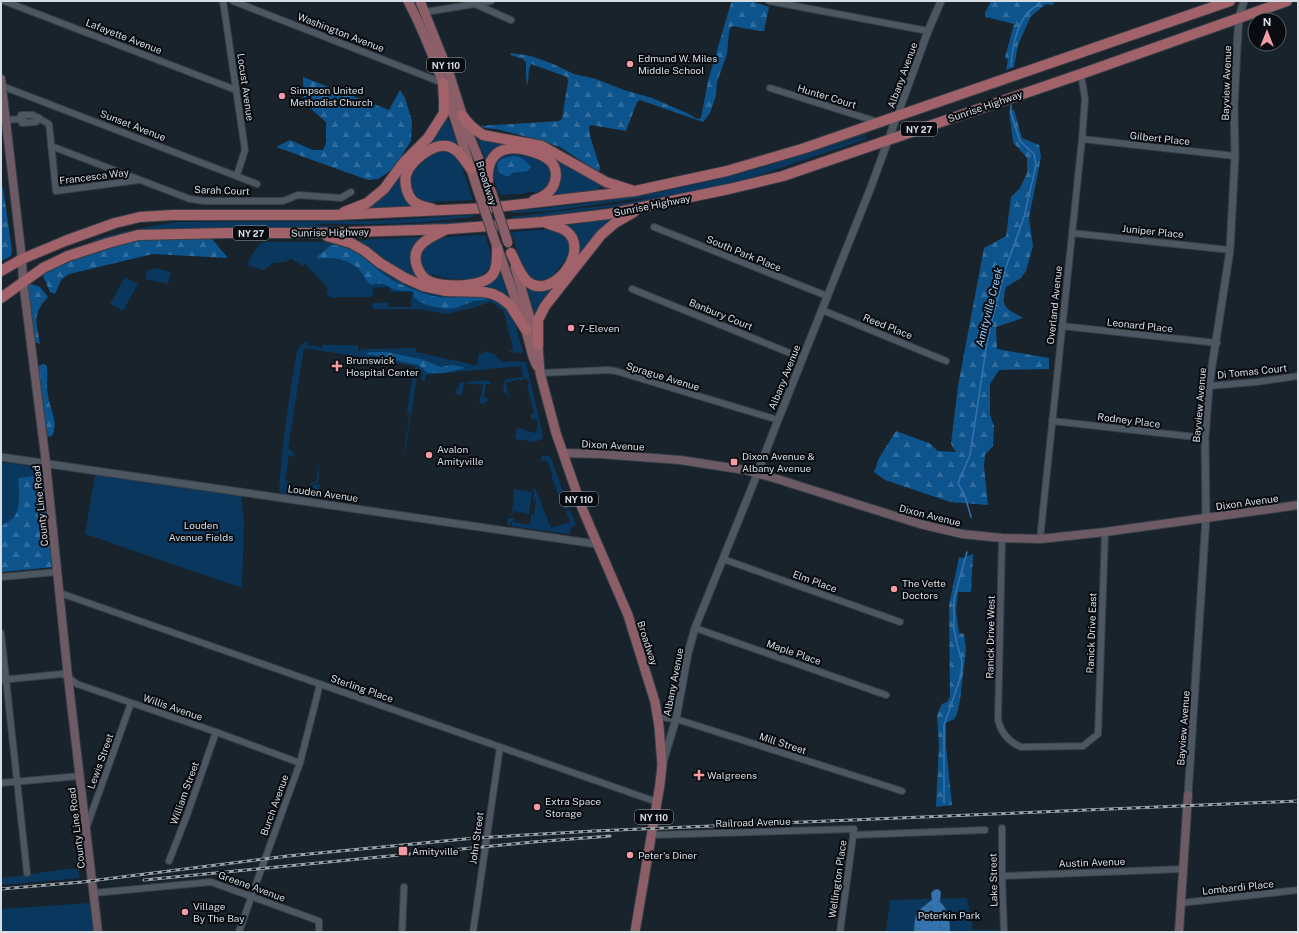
<svg xmlns="http://www.w3.org/2000/svg" width="1299" height="933" font-family="'Public Sans',sans-serif">
	<style>
		.green { fill: #0a375d }
		.forest { fill: url(#forest-firs) }
		.water { fill: url(#water-ripples) }
		.lines { fill: none; stroke-linecap: round; stroke-linejoin: round }
		.stream { stroke: #3473ae; stroke-width: 1.5 }
		.minor-casing { stroke: #373e46; stroke-width: 8 }
		.tertiary-casing { stroke: #373e46; stroke-width: 9 }
		.secondary-casing { stroke: #373e46; stroke-width: 10 }
		.primary-casing { stroke: #373e46; stroke-width: 11 }
		.trunk-casing { stroke: #373e46; stroke-width: 12 }
		.minor { stroke: #4c5762; stroke-width: 6 }
		.tertiary { stroke: #4c5762; stroke-width: 7 }
		.secondary { stroke: #6c5b65; stroke-width: 8 }
		.primary { stroke: #8c5f68; stroke-width: 9 }
		.trunk { stroke: #a2626a; stroke-width: 10 }
		.rail-casing { stroke: #9ba3aa; stroke-width: 3 }
		.rail { stroke: #080c10; stroke-width: 1.5; stroke-dasharray: 4.5; stroke-linecap: butt }
		.primary-bridge-casing { stroke: #373e46; stroke-width: 11; stroke-linecap: butt }
		.primary-bridge { stroke: #8c5f68; stroke-width: 9 }
		.poi-dot { fill: #f49aa2; stroke: #080c10; stroke-width: 1.5 }
		.labels { text-anchor: middle; dominant-baseline: central; stroke-width: 4; stroke-linejoin: round; paint-order: stroke }
		.shield { fill: #080c10; stroke: #989ea4; stroke-width: 1 }
		.shield-label { font-size: 9px; font-weight: bold; fill: #d6dde3 }
		.street-label { font-size: 10px; fill: #d6dde3; stroke: #080c10 }
		.poi-label { font-size: 10px; fill: #d6dde3; stroke: #080c10; text-anchor: start }
		.park-label { font-size: 10px; fill: #cddded; stroke: #080c10 }
		.water-label { font-size: 11px; font-style: italic; fill: #9bcbfc; stroke: #080c10 }
	</style>
	<defs>
		<pattern id="forest-firs" width="22" height="20" patternUnits="userSpaceOnUse"><rect width="22" height="20" fill="#0e548c"/><path d="M5 1l3.5 6h-7zM16 11l3.5 6h-7z" fill="#306c9c"/></pattern>
		<pattern id="water-ripples" width="26" height="14" patternUnits="userSpaceOnUse"><rect width="26" height="14" fill="#3473ae"/><path d="M2 4q2-2 4 0t4 0M15 11q2-2 4 0t4 0" fill="none" stroke="#395d7e"/></pattern>
	</defs>
	<rect width="100%" height="100%" fill="#19232c"/>
	<!-- green -->
	<g class="green">
		<polygon points="447,116 458,146 422,152"/>
		<path d="M867,133L866,135L810,154L867,136L866,139L745,180L707,189L633,204L554,215L512,219L511,217L626,203L662,195L551,211L511,213L512,211C587,205 661,194 734,175C779,163 823,148 867,133Z"/>
		<polygon points="477,136 504,143 504,144 507,145 486,162 478,140"/>
		<path d="M438,150L451,151L459,159L473,200L431,202L424,201L416,196L413,197C408,184 407,177 416,164L418,168C424,160 430,154 438,150Z"/>
		<path d="M514,153L538,156L549,163L553,178C547,186 544,191 534,193V191L521,194L500,195C494,183 485,159 504,154C507,153 511,154 514,153Z"/>
		<polygon points="556,159 604,185 604,187 599,187 599,190 590,192 551,197"/>
		<polygon points="402,176 409,204 414,207 361,210 372,203 375,204 375,201 395,177 398,180 400,177"/>
		<path d="M473,215V217C439,221 405,224 371,224C351,225 331,222 312,225L342,227L472,221V223L392,228L182,229L160,230L94,244L93,240C121,232 148,226 178,222L372,221Z"/>
		<polygon points="617,218 582,254 577,251 565,226"/>
		<polygon points="552,229 567,237 572,248 567,262 564,261 553,276 545,280 538,281 530,278 524,270 511,232"/>
		<path d="M485,235L492,256C492,263 489,271 482,275C470,281 445,280 433,274L431,277C422,271 419,269 420,257C420,254 420,251 422,248C432,234 469,236 485,235Z"/>
		<polygon points="426,237 419,243 420,277 418,281 403,274 357,241 372,239"/>
		<path d="M265,242H334L343,243L401,279L482,294C516,307 514,321 523,352L522,353L510,352L509,350L513,351V348L503,309H499L498,307L493,303L490,302L476,307L446,314L418,309H373L372,305L374,303L388,302L389,307H411L412,292H390L389,287L373,288V294L370,297H338L335,298L330,297L326,294L328,288L305,264L302,266L297,262L291,259L285,262L273,263L264,270L249,266L248,262L253,253L261,243Z"/>
		<polygon points="155,268 171,272 168,284 145,279 147,271"/>
		<polygon points="499,269 508,295 508,299 478,288"/>
		<polygon points="125,277 138,284 123,311 110,304"/>
		<polygon points="526,284 556,285 550,290 552,293 535,315"/>
		<path d="M306,341L307,342V346H319V348H322V345H358V351H361V347L363,349L413,348L416,349V352L475,365H477L479,353L483,354V351L494,354L503,362L513,361L526,362L543,436L542,439L535,442L515,439L517,428L525,429V431L536,433L538,420L531,419V414L534,413L527,385L529,383L528,380L525,378L522,379L521,381L519,379L506,383L508,393H509L510,399H509L508,394L503,392L505,379L523,377L521,366L425,375V380L423,381L421,379L422,372L418,371L405,453H404L410,413H407L413,372L409,371L408,370L409,369H415V366L304,348L288,448L294,453V456L289,455L285,480L290,482V486L310,489L311,482H316L319,464V476L318,483L312,484L309,496H311L313,485L320,484L318,496L315,499L281,494V492L279,491C282,444 289,398 297,351L300,346Z"/>
		<polygon points="487,380 491,383 490,385 486,384 484,397 489,399 489,401 485,401 485,404 479,403 483,385 464,383 462,393 462,396 455,394 456,390 458,389 459,383"/>
		<polygon points="541,456 548,456 551,458 569,508 566,510 565,508 564,509 551,476 553,476 548,462 545,460 541,461 536,460 541,460"/>
		<polygon points="1,462 43,468 53,567 1,572"/>
		<polygon points="95,475 241,496 244,521 242,588 85,534"/>
		<polygon points="535,488 551,528 570,522 566,511 570,510 576,525 571,528 569,534 511,526 512,522 510,522 510,525 507,525 508,518 514,518 513,522 530,525 531,514 534,515 536,500 533,500 534,491 532,489"/>
		<polygon points="514,489 532,492 529,514 513,511 512,516 511,516 514,499 513,498"/>
		<polygon points="68,869 78,869 80,878 1,885 1,878"/>
		<polygon points="967,898 973,930 1001,930 1001,932 886,932 890,900"/>
		<polygon points="90,903 93,932 1,932 1,909"/>
	</g>
	<!-- forest -->
	<g class="forest">
		<path d="M735,1C747,1 757,2 769,7L764,31H760L732,26L729,31L727,54L717,82L716,96L710,113L703,122L640,100L637,102L626,131L591,125L589,127L590,136L600,168L599,172L597,171L560,147L539,140L496,129L484,128L480,126L559,121L562,119L568,81L567,77L531,64C527,71 530,78 527,85L526,75V62L523,59L510,55L511,53L531,56L553,64L574,74L596,79L624,90L652,98L687,113L697,119L701,118L708,81L731,3Z"/>
		<polygon points="991,1 1054,1 1053,5 1046,4 1031,16 1018,45 1014,67 1006,70 1008,60 1005,57 1014,24 986,17 985,13"/>
		<polygon points="303,77 389,110 400,90 405,98 412,121 411,141 393,169 378,179 368,180 276,147 290,140 313,150 323,150 326,143 326,122 304,103"/>
		<path d="M1009,110H1014L1022,138L1039,145L1041,157L1029,218L1033,246L1026,271L1021,278L1006,287C1000,308 1006,308 1023,318L996,327L997,349L1049,358V369L999,370L990,384V415L994,426L993,446L985,455L984,466L988,505L950,502L885,480L874,472L879,458L896,431L929,443L938,451L956,452L951,444L958,386L984,248L1006,236L1011,197L1020,188L1027,173V158L1013,142Z"/>
		<path d="M514,156C522,157 526,161 531,167L528,171L512,173L509,176H505L499,172C493,159 505,158 514,156Z"/>
		<polygon points="1,186 3,187 12,251 11,256 1,261"/>
		<polygon points="207,233 228,258 153,254 69,274 61,280 55,294 50,292 40,269 112,242"/>
		<path d="M331,245C356,245 370,266 389,278C396,283 424,294 432,296C449,299 467,296 485,298L486,300L473,301L456,308L445,309L430,306L420,302L415,298L413,291C407,290 401,291 396,290C385,286 385,281 371,285C365,280 364,275 359,269C354,264 340,258 332,258C327,258 322,259 316,258C318,255 328,248 331,245Z"/>
		<path d="M23,281L40,287L48,297C31,315 37,322 40,344L31,340Z"/>
		<polygon points="370,352 387,352 424,360 441,367 452,365 463,367 465,368 444,373 427,373 424,369 418,365 367,354"/>
		<path d="M43,364H45L47,367C48,377 46,387 48,396C50,409 59,423 52,436L42,437L34,368Z"/>
		<path d="M35,476L44,477L53,567L1,572V526C5,523 12,520 14,517C21,508 19,489 18,478Z"/>
		<polygon points="973,554 971,592 958,592 956,611 959,633 964,634 966,650 960,700 957,714 954,719 946,723 946,746 952,805 936,807 939,744 937,715 942,704 947,702 950,697 949,605 959,557 962,558"/>
	</g>
	<!-- water -->
	<path class="water" d="M938,889L941,892L940,902C948,909 950,921 950,932H914C915,912 916,912 932,900L931,893L934,890Z"/>
	<g class="lines">
		<!-- stream -->
		<g class="stream">
			<path d="M1011,66C1012,49 1015,31 1025,16C1028,11 1036,7 1041,1"/>
			<polyline points="971,517 965,496 958,483 970,455 988,336 1005,270 1024,217 1036,165 1034,154 1020,141 1011,113 1011,105"/>
			<polyline points="944,803 944,725 961,676 962,661 957,644 954,629 954,599 967,552"/>
		</g>
		<!-- minor casing -->
		<g class="minor-casing">
			<g id="minor">
				<polyline points="4,1 236,90"/>
				<polyline points="223,1 245,150 237,175"/>
				<polyline points="233,1 443,83"/>
				<polyline points="769,1 928,31"/>
				<polyline points="475,4 491,1"/>
				<polyline points="425,12 475,4 511,20"/>
				<polyline points="2,86 257,184"/>
				<polyline points="770,88 878,122"/>
				<polyline points="20,119 21,115 33,115 49,124 56,191 139,180"/>
				<polyline points="20,119 22,123 36,122 39,118"/>
				<polyline points="1,120 23,119"/>
				<polyline points="1082,139 1235,156"/>
				<polyline points="51,146 190,199 204,201 283,201 298,195 341,198 351,192"/>
				<polyline points="654,227 827,296"/>
				<polyline points="1072,233 1230,250"/>
				<polyline points="632,289 802,358"/>
				<polyline points="822,310 946,361"/>
				<polyline points="1062,326 1217,343"/>
				<polyline points="540,373 608,370 616,371 778,420"/>
				<polyline points="1209,386 1256,382 1298,376"/>
				<polyline points="1052,421 1205,438"/>
				<path d="M1002,538L998,720C1001,732 1009,742 1021,747L1083,746L1098,734L1105,532"/>
				<polyline points="1040,539 1082,139 1085,99 1081,74"/>
				<polyline points="723,559 900,622"/>
				<polyline points="1,577 57,572"/>
				<polyline points="60,593 657,802"/>
				<polyline points="695,628 886,695"/>
				<polyline points="1,633 27,873"/>
				<polyline points="1,680 62,674 68,677 77,684 216,732 300,763"/>
				<polyline points="658,717 676,719 692,724 902,791"/>
				<polyline points="1,783 80,776"/>
				<polyline points="87,826 131,703"/>
				<polyline points="1002,828 1002,876 1004,932"/>
				<polyline points="652,835 854,829 840,932"/>
				<polyline points="853,835 985,830"/>
				<polyline points="169,861 187,815 216,732"/>
				<polyline points="1002,876 1183,869"/>
				<polyline points="94,893 211,882 319,921 319,932"/>
				<polyline points="1181,903 1298,890"/>
				<polyline points="239,932 253,892 300,763 320,684"/>
				<polyline points="402,932 404,887"/>
				<polyline points="473,932 500,747"/>
			</g>
		</g>
		<!-- tertiary casing -->
		<g class="tertiary-casing">
			<g id="tertiary">
				<polyline points="1,457 596,544"/>
				<polyline points="663,762 676,719 688,653 695,628 750,492 778,420 871,187 928,31 941,1"/>
				<polyline points="1188,795 1206,518 1205,438 1209,386 1230,250 1235,156 1234,106 1237,48 1239,17 1244,1"/>
			</g>
		</g>
		<!-- secondary casing -->
		<g class="secondary-casing">
			<g id="secondary">
				<polyline points="1,79 22,259 23,281 46,463 68,677 98,932"/>
				<polyline points="563,453 600,454 680,460 745,470 774,478 920,524 962,534 1002,538 1040,539 1105,532 1298,505"/>
				<polyline points="1179,932 1188,795"/>
			</g>
		</g>
		<!-- primary casing -->
		<g class="primary-casing">
			<g id="primary">
				<path d="M408,1C439,61 457,127 478,191"/>
				<polyline points="420,1 450,76 467,130 488,182"/>
				<polyline points="498,249 526,330 533,357 537,366"/>
				<polyline points="515,267 538,345 540,373 556,433 582,508 628,615 655,702 659,726 662,765 660,784 635,932"/>
			</g>
		</g>
		<!-- trunk casing -->
		<g class="trunk-casing">
			<g id="trunk">
				<path d="M462,115C467,123 475,130 483,135L542,146L606,182L631,190"/>
				<path d="M488,181C486,155 501,144 526,150C534,152 543,154 549,160C560,169 557,187 545,195C542,197 538,199 534,200"/>
				<path d="M433,209C427,207 418,206 413,201C407,195 404,183 406,175C410,162 432,143 447,146C458,148 464,160 471,169"/>
				<polyline points="344,212 367,203 384,189 404,162 428,138 444,113 444,101 443,83"/>
				<path d="M445,230C429,238 408,246 418,269C421,275 425,280 431,282C446,287 483,288 493,274C498,266 497,255 497,247"/>
				<polyline points="327,236 351,243 365,251 380,263 405,278 423,286 446,291 484,292 493,294 501,298 510,305 526,330"/>
				<path d="M511,253C516,263 520,275 528,282C552,301 592,250 566,231C561,227 553,226 546,223"/>
				<polyline points="1,271 22,259 65,241 115,223 140,217 173,215 335,215 488,208 635,191 727,171 805,148 1230,1"/>
				<polyline points="1,298 43,268 68,256 108,243 138,235 226,233 319,233 449,229 542,222 609,214 729,189 783,176 1081,74 1287,1"/>
				<polyline points="538,345 538,320 545,306 601,235 615,223 634,212"/>
			</g>
		</g>
		<!-- minor -->
		<use href="#minor" class="minor"/>
		<!-- tertiary -->
		<use href="#tertiary" class="tertiary"/>
		<!-- secondary -->
		<use href="#secondary" class="secondary"/>
		<!-- primary -->
		<use href="#primary" class="primary"/>
		<!-- trunk -->
		<use href="#trunk" class="trunk"/>
		<!-- rail casing -->
		<g class="rail-casing">
			<g id="rail">
				<polyline points="144,880 533,842 610,836"/>
				<polyline points="1,889 82,882 288,856 475,838 594,831 1298,801"/>
			</g>
		</g>
		<!-- rail -->
		<use href="#rail" class="rail"/>
		<!-- primary-bridge casing -->
		<g class="primary-bridge-casing">
			<g id="primary-bridge">
				<polyline points="491,190 508,243"/>
				<polyline points="478,191 496,244"/>
			</g>
		</g>
		<!-- primary-bridge -->
		<use href="#primary-bridge" class="primary-bridge"/>
	</g>
	<!-- markers -->
	<g class="poi-dot">
		<circle cx="630" cy="64" r="4"/>
		<circle cx="282" cy="96" r="4"/>
		<circle cx="571" cy="328" r="4"/>
		<path d="M335 360h4v4h4v4h-4v4h-4v-4h-4v-4h4z"/>
		<circle cx="429" cy="455" r="4"/>
		<rect x="730" y="458" width="8" height="8" rx="2"/>
		<circle cx="894" cy="589" r="4"/>
		<path d="M697 769h4v4h4v4h-4v4h-4v-4h-4v-4h4z"/>
		<circle cx="537" cy="807" r="4"/>
		<rect x="398" y="846" width="10" height="10" rx="2"/>
		<circle cx="630" cy="855" r="4"/>
		<circle cx="185" cy="912" r="4"/>
	</g>
	<g class="labels">
		<!-- shield labels -->
		<g class="shield">
			<rect x="427" y="58" width="38" height="14" rx="3"/>
			<rect x="901" y="122" width="36" height="14" rx="3"/>
			<rect x="233" y="226" width="36" height="14" rx="3"/>
			<rect x="560" y="492" width="38" height="14" rx="3"/>
			<rect x="635" y="810" width="38" height="14" rx="3"/>
		</g>
		<g class="shield-label">
			<text x="446" y="65">NY 110</text>
			<text x="919" y="129">NY 27</text>
			<text x="251" y="233">NY 27</text>
			<text x="579" y="499">NY 110</text>
			<text x="654" y="817">NY 110</text>
		</g>
		<!-- street labels -->
		<g class="street-label">
			<text transform="translate(341 32) rotate(21)">Washington Avenue</text>
			<text transform="translate(124 36) rotate(21)">Lafayette Avenue</text>
			<text transform="translate(902 75) rotate(-70)">Albany Avenue</text>
			<text transform="translate(1226 83) rotate(-88)">Bayview Avenue</text>
			<text transform="translate(246 87) rotate(82)">Locust Avenue</text>
			<text transform="translate(827 96) rotate(17)">Hunter Court</text>
			<text transform="translate(985 106) rotate(-19)">Sunrise Highway</text>
			<text transform="translate(133 125) rotate(21)">Sunset Avenue</text>
			<text transform="translate(1160 138) rotate(6)">Gilbert Place</text>
			<text transform="translate(94 176) rotate(-7)">Francesca Way</text>
			<text transform="translate(487 183) rotate(72)">Broadway</text>
			<text transform="translate(222 190) rotate(2)">Sarah Court</text>
			<text transform="translate(652 205) rotate(-11)">Sunrise Highway</text>
			<text transform="translate(1153 231) rotate(6)">Juniper Place</text>
			<text transform="translate(330 232) rotate(-1)">Sunrise Highway</text>
			<text transform="translate(744 253) rotate(22)">South Park Place</text>
			<text transform="translate(1054 305) rotate(-84)">Overland Avenue</text>
			<text transform="translate(721 314) rotate(22)">Banbury Court</text>
			<text transform="translate(1140 325) rotate(6)">Leonard Place</text>
			<text transform="translate(888 326) rotate(22)">Reed Place</text>
			<text transform="translate(1252 371) rotate(-6)">Di Tomas Court</text>
			<text transform="translate(663 376) rotate(17)">Sprague Avenue</text>
			<text transform="translate(784 377) rotate(-68)">Albany Avenue</text>
			<text transform="translate(1199 405) rotate(-85)">Bayview Avenue</text>
			<text transform="translate(1129 420) rotate(7)">Rodney Place</text>
			<text transform="translate(613 445) rotate(3)">Dixon Avenue</text>
			<text transform="translate(323 493) rotate(8)">Louden Avenue</text>
			<text transform="translate(1247 502) rotate(-8)">Dixon Avenue</text>
			<text transform="translate(40 506) rotate(-96)">County Line Road</text>
			<text transform="translate(930 515) rotate(14)">Dixon Avenue</text>
			<text transform="translate(815 581) rotate(20)">Elm Place</text>
			<text transform="translate(1091 633) rotate(-88)">Ranick Drive East</text>
			<text transform="translate(990 637) rotate(-89)">Ranick Drive West</text>
			<text transform="translate(648 643) rotate(72)">Broadway</text>
			<text transform="translate(794 652) rotate(19)">Maple Place</text>
			<text transform="translate(673 682) rotate(-79)">Albany Avenue</text>
			<text transform="translate(362 688) rotate(19)">Sterling Place</text>
			<text transform="translate(173 707) rotate(19)">Willis Avenue</text>
			<text transform="translate(1183 728) rotate(-86)">Bayview Avenue</text>
			<text transform="translate(783 743) rotate(18)">Mill Street</text>
			<text transform="translate(100 761) rotate(-70)">Lewis Street</text>
			<text transform="translate(184 793) rotate(-70)">William Street</text>
			<text transform="translate(274 805) rotate(-70)">Burch Avenue</text>
			<text transform="translate(753 822) rotate(-2)">Railroad Avenue</text>
			<text transform="translate(76 828) rotate(-97)">County Line Road</text>
			<text transform="translate(476 838) rotate(-82)">John Street</text>
			<text transform="translate(1092 862) rotate(-2)">Austin Avenue</text>
			<text transform="translate(837 879) rotate(-82)">Wellington Place</text>
			<text transform="translate(993 880) rotate(-91)">Lake Street</text>
			<text transform="translate(252 886) rotate(20)">Greene Avenue</text>
			<text transform="translate(1238 887) rotate(-6)">Lombardi Place</text>
		</g>
		<!-- poi labels -->
		<g class="poi-label">
			<text x="638" y="58">Edmund W. Miles<tspan x="638" dy="12">Middle School</tspan></text>
			<text x="290" y="90">Simpson United<tspan x="290" dy="12">Methodist Church</tspan></text>
			<text x="579" y="328">7-Eleven</text>
			<text x="346" y="360">Brunswick<tspan x="346" dy="12">Hospital Center</tspan></text>
			<text x="437" y="449">Avalon<tspan x="437" dy="12">Amityville</tspan></text>
			<text x="742" y="456">Dixon Avenue &amp;<tspan x="742" dy="12">Albany Avenue</tspan></text>
			<text x="902" y="583">The Vette<tspan x="902" dy="12">Doctors</tspan></text>
			<text x="707" y="775">Walgreens</text>
			<text x="545" y="801">Extra Space<tspan x="545" dy="12">Storage</tspan></text>
			<text x="412" y="851">Amityville</text>
			<text x="638" y="855">Peter's Diner</text>
			<text x="193" y="906">Village<tspan x="193" dy="12">By The Bay</tspan></text>
		</g>
		<!-- park labels -->
		<g class="park-label">
			<text x="201" y="525">Louden<tspan x="201" dy="12">Avenue Fields</tspan></text>
			<text x="949" y="915">Peterkin Park</text>
		</g>
		<!-- water labels -->
		<g class="water-label">
			<text transform="translate(989 307) rotate(-76)">Amityville Creek</text>
		</g>
	</g>
	<!-- border -->
	<rect width="1299" height="933" fill="none" stroke="#d6dde3" stroke-width="4"/>
	<!-- north arrow -->
	<g transform="translate(1267 32)"><circle r="19" fill="#080c10" stroke="#5a6064"/>
	<path d="M0-3L7 15L0 10L-7 15Z" fill="#f49aa2"/>
	<text y="-6" font-size="11" font-weight="bold" text-anchor="middle" fill="#d6dde3">N</text>
	</g>
</svg>
